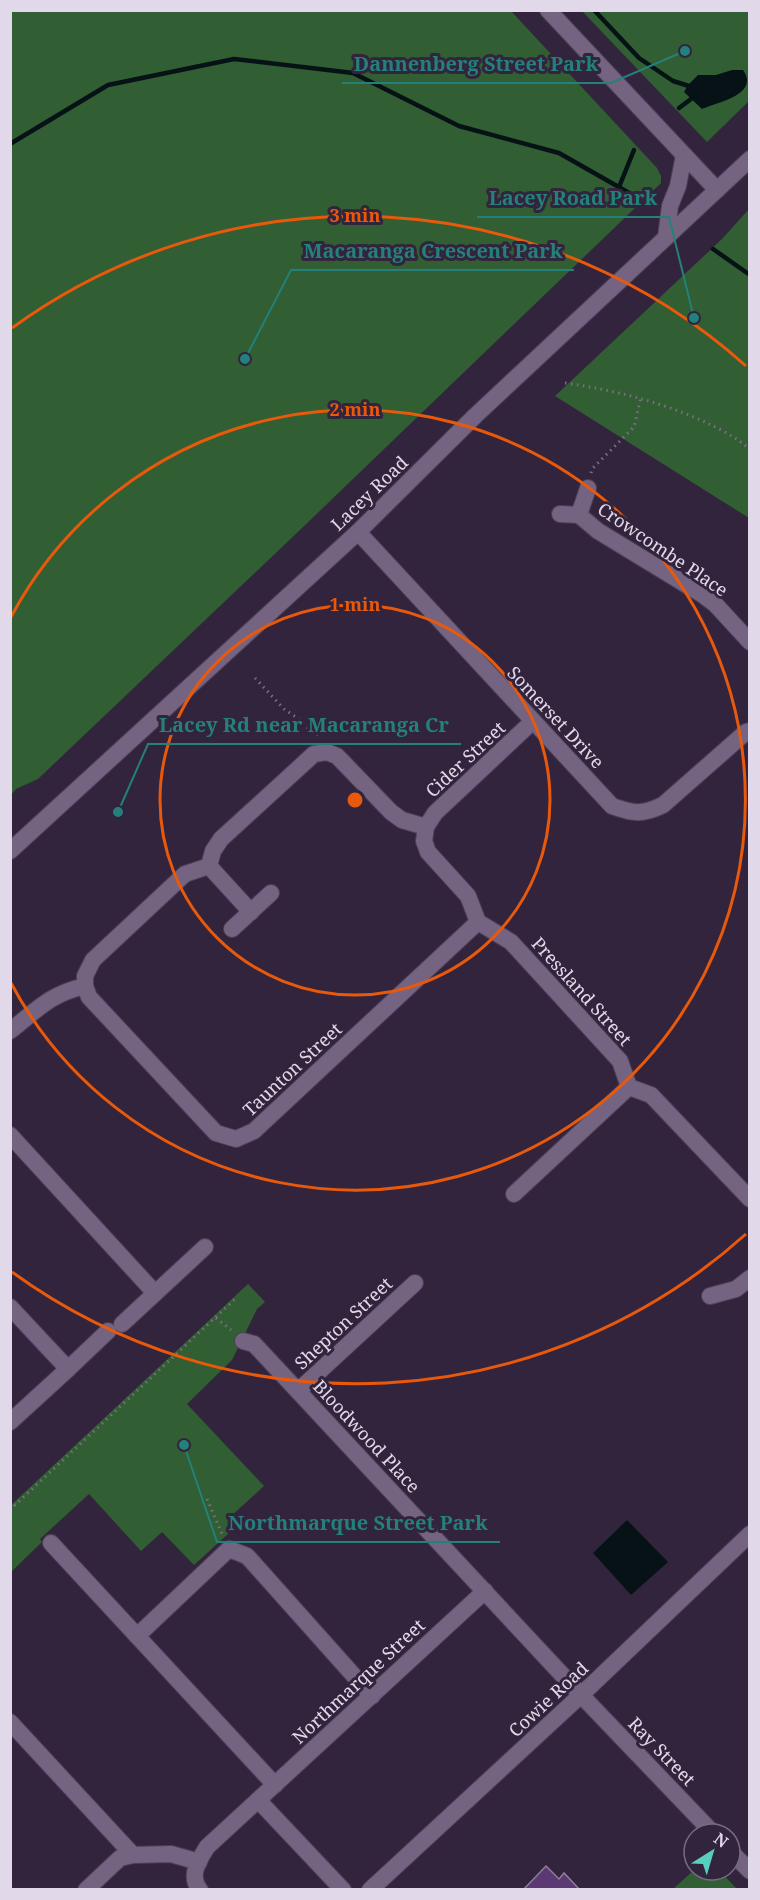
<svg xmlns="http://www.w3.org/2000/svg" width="760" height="1900" font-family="'Noto Serif',serif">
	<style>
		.green { fill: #315e32 }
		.water { fill: #061216 }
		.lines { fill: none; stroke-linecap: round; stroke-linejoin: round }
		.stream { stroke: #061216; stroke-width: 4.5 }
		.building { fill: #5b3a74; stroke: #8d7d9b; stroke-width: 1.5 }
		.minor-casing { stroke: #4e4157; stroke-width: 18 }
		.path { stroke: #7b7085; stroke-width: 3; stroke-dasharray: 1.5 4.5; stroke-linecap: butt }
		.minor { stroke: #746482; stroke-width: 16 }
		.ring { fill: none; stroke: #e8590c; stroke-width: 3 }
		.labels { text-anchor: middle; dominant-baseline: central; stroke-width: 6; stroke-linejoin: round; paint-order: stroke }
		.street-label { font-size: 18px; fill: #e1d9e9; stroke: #32243d }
		.centre { fill: #e8590c; stroke: #32243d; stroke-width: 3 }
		.ring-label { font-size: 18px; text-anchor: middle; font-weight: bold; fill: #e8590c; stroke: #32243d; stroke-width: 6; stroke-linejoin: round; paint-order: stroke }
		.leader { fill: none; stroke: #24807a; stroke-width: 2 }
		.callout-dot { fill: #24807a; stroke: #32243d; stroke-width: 2 }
		.callout-label { font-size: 20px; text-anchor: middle; font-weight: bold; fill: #24807a; stroke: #32243d; stroke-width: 6; stroke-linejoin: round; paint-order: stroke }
	</style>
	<rect width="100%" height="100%" fill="#32243d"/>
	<!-- green -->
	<g class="green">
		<polygon points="11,10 511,11 657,168 661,176 661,183 302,528 38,779 16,789 11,795"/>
		<polygon points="582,11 749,11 749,101 707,142"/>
		<polygon points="749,209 749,518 555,396 722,239"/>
		<polygon points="248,1284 265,1302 257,1309 232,1360 187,1404 264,1486 229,1518 228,1534 194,1565 162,1532 141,1551 89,1494 40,1539 42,1542 11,1572 11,1505"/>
		<polygon points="694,1870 719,1870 737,1889 673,1889"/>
	</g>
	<!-- water -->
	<g class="water">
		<path d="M732,70H743C760,94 719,102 702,109L684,92L688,85L698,75H716Z"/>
		<polygon points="627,1520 668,1562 631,1595 593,1553"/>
	</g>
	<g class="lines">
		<!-- stream -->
		<g class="stream">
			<polyline points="594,10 639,58 673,81 692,87"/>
			<polyline points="679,108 691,99 693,93"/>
			<polyline points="10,144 108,85 234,59 353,73 459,126 559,153 631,194"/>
			<polyline points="619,187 634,150"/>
			<polyline points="713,249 750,275"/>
		</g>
	</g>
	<!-- building -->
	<polygon class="building" points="546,1866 559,1879 564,1873 580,1890 523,1890"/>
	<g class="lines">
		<!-- minor casing -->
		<g class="minor-casing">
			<g id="minor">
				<polyline points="548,10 717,190"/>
				<polyline points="666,237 670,206 678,186 684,155"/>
				<polyline points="560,514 579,515 588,488"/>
				<polyline points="579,515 598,531 703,595 715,604 750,642"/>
				<path d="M358,532L612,806C634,814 642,815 663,805L746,732L750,731"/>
				<polyline points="533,721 435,813 426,827 424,841 428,852 468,896 478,922 511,942 620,1061 629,1087 651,1095 750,1199"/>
				<polyline points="10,851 358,532 475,416 750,159"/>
				<polyline points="209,866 251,912"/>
				<polyline points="232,929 271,893"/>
				<polyline points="85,986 89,997 216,1133 236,1139 254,1131 478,922"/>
				<path d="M10,1031C38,1009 50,994 85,986V976L93,960L185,874L209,866L213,851L221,839L314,754L327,752L337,756L391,812L402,820L426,827"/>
				<polyline points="10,1135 155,1293"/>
				<polyline points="514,1194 629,1087"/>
				<polyline points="710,1296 736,1289 750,1278"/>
				<polyline points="10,1307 68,1369 108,1331"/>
				<polyline points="122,1324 205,1247"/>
				<polyline points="243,1341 254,1344 581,1695 714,1834"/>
				<polyline points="298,1391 415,1283"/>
				<polyline points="10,1422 68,1369"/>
				<polyline points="51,1543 275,1785"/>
				<polyline points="137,1636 229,1549 247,1556 372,1696"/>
				<polyline points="10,1722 133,1855"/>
				<polyline points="258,1800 343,1890"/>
				<polyline points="730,1851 750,1871"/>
				<polyline points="86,1890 120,1858 133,1855 171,1854 199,1862"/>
				<path d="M200,1890C188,1876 199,1860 207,1847L485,1591"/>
				<polyline points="370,1890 581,1695 750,1534"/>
			</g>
		</g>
		<!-- path -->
		<g class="path">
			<path d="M565,383C613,390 658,401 703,421C719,429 737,437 750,450"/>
			<polyline points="591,473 592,469 634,427 641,397"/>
			<polyline points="255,678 284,709 299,719 310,731 315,734 322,734"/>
			<polyline points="216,1318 231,1330"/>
			<polyline points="207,1499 223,1536"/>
			<polyline points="10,1500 15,1505 235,1299"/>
		</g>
		<!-- minor -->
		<use href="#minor" class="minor"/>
	</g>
	<!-- distance rings -->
	<g class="ring">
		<circle cx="355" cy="800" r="195"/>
		<path d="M11 617A390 390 0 1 1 11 983"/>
		<path d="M746 1234A584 584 0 0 1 12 1272M12 328A584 584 0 0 1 746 366"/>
	</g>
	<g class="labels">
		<!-- street labels -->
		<g class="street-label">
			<text transform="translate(369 493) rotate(-44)">Lacey Road</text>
			<text transform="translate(663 549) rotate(34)">Crowcombe Place</text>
			<text transform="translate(556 717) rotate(47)">Somerset Drive</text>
			<text transform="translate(465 759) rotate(-43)">Cider Street</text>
			<text transform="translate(582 991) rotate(48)">Pressland Street</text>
			<text transform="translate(292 1069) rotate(-43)">Taunton Street</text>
			<text transform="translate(343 1323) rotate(-43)">Shepton Street</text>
			<text transform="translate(367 1436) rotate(47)">Bloodwood Place</text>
			<text transform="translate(358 1681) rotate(-43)">Northmarque Street</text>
			<text transform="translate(548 1699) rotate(-43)">Cowie Road</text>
			<text transform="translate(662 1751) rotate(46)">Ray Street</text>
		</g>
	</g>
	<circle cx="355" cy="800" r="9" class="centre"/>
	<g class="ring-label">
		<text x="355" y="222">3 min</text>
		<text x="355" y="416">2 min</text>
		<text x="355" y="611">1 min</text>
	</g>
	<!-- callouts -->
	<path class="leader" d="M685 51L611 83H342M694 318L669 217H477M245 359L291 270H574M118 812L148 744H461M184 1445L217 1542H500"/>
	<g class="callout-dot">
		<circle cx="685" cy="51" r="6"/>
		<circle cx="694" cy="318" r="6"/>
		<circle cx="245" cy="359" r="6"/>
		<circle cx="118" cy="812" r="6"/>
		<circle cx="184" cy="1445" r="6"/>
	</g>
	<g class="callout-label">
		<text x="476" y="71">Dannenberg Street Park</text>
		<text x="573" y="205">Lacey Road Park</text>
		<text x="433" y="258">Macaranga Crescent Park</text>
		<text x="304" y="732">Lacey Rd near Macaranga Cr</text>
		<text x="358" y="1530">Northmarque Street Park</text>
	</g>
	<!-- border -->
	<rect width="760" height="1900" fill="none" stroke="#e1d9e9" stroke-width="24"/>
	<!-- north arrow -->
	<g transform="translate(712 1852) rotate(37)"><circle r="28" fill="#32243d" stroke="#786c82" stroke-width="1.5"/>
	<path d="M0-4.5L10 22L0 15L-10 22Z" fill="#58cec0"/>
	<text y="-9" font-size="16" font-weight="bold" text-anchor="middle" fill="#e1d9e9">N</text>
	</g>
</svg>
